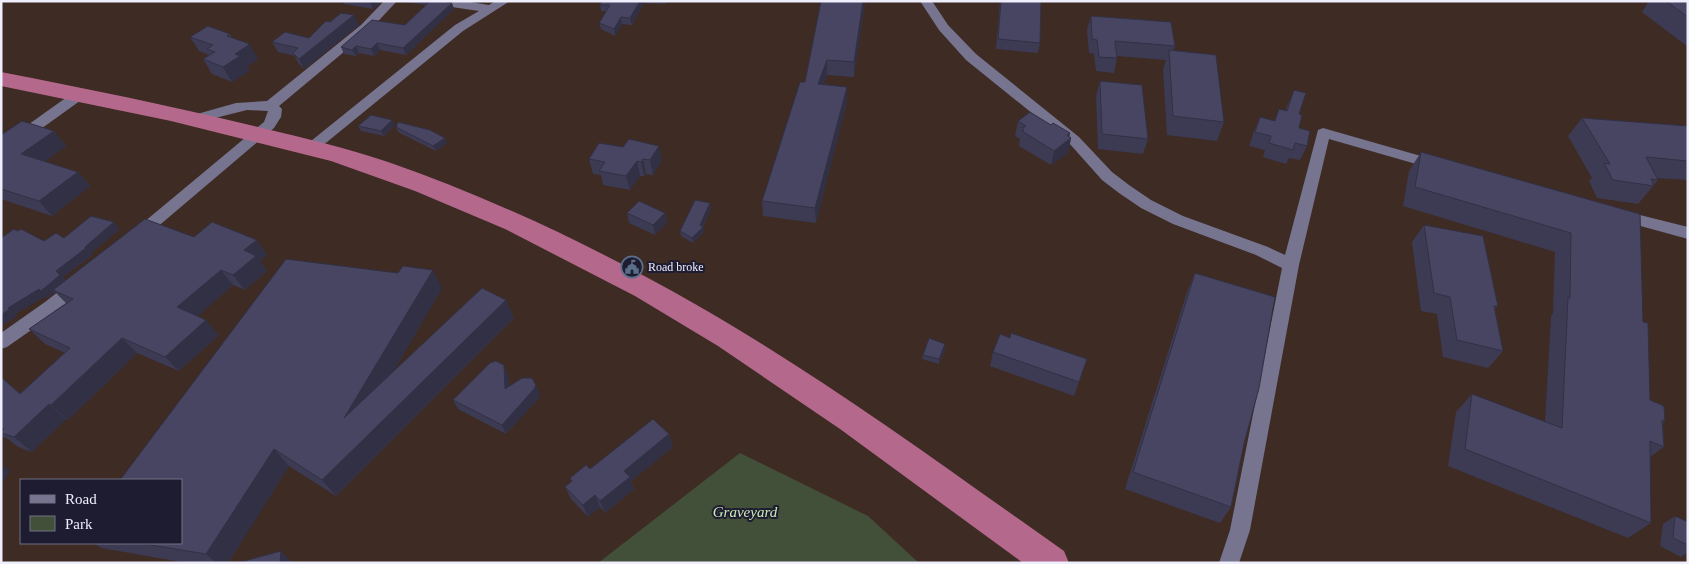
<svg xmlns="http://www.w3.org/2000/svg" width="1689" height="564" font-family="'Times New Roman',serif">
	<style>
		.industrial { fill: #3d2b24; fill-rule: evenodd }
		.green { fill: #425039 }
		.lines { fill: none; stroke-linecap: round; stroke-linejoin: round }
		.street { fill: #76748f; fill-rule: evenodd }
		.highway { fill: #b4688b; fill-rule: evenodd }
		.wall { fill: #3d3b53 }
		.shaded-wall { fill: #323044 }
		.building { fill: #474561; stroke: #323044 }
		.labels { text-anchor: middle; dominant-baseline: central; stroke-width: 4; stroke-linejoin: round; paint-order: stroke }
		.poi-label { font-size: 12px; fill: #eeeefd; stroke: #1e1c31; text-anchor: start }
		.near-park-label { font-size: 15px; font-style: italic; fill: #cbebb7; stroke: #1e1c31 }
	</style>
	<rect width="100%" height="100%" fill="#28253b"/>
	<!-- industrial -->
	<path class="industrial" d="M1,1H1688V563H1ZM21,480H181V543H21Z"/>
	<!-- green -->
	<polygon class="green" points="740,453 868,516 919,563 598,563"/>
	<g class="lines">
		<!-- street -->
		<g class="street">
			<polygon points="384,1 397,1 369,31 279,106 282,109 281,117 274,128 142,240 137,242 132,240 129,236 132,232 264,122 268,111 247,110 195,123 190,122 188,119 190,116 236,103 267,101 361,25"/>
			<polygon points="432,1 464,1 489,5 495,1 510,1 463,31 316,151 306,151 304,148 306,145 455,25 479,11 438,5"/>
			<polygon points="920,1 932,1 948,25 976,54 1079,137 1112,172 1129,185 1151,200 1183,216 1268,247 1285,255 1318,130 1323,128 1442,162 1444,165 1442,168 1437,170 1329,139 1299,265 1250,530 1239,563 1219,563 1230,530 1282,268 1256,255 1173,224 1141,208 1119,193 1102,180 1069,143 966,60 939,30"/>
			<polygon points="79,91 86,95 84,98 6,154 1,156 1,144 74,92"/>
			<polygon points="1620,210 1688,227 1688,239 1615,219 1612,215 1615,211"/>
			<polygon points="78,279 84,281 86,285 84,289 57,312 7,347 1,349 1,333 45,302 72,281"/>
		</g>
		<!-- highway -->
		<path class="highway" d="M1,72C89,89 176,107 262,128C304,138 347,148 388,162C494,199 597,248 695,304C823,377 943,466 1064,551L1069,563H1023L840,429L718,346L635,296L505,229L415,191L331,161L171,121L1,86Z"/>
	</g>
	<!-- wall -->
	<g class="wall">
		<polygon points="343,1 382,1 373,9 344,4"/>
		<polygon points="398,1 443,1 454,9 406,55 380,50 374,56 359,53 356,56 344,54 341,47 405,25 426,5"/>
		<polygon points="477,1 491,1 489,3"/>
		<polygon points="602,1 667,1 665,4 644,3 632,25 622,24 615,36 601,29 599,23 607,11 601,11 600,5"/>
		<polygon points="865,1 854,77 827,75 824,84 847,87 847,102 816,223 763,216 762,201 805,82"/>
		<polygon points="1000,1 1041,1 1040,43 1038,53 996,49"/>
		<polygon points="1649,1 1688,1 1688,47 1642,12"/>
		<polygon points="1091,16 1175,46 1173,50 1224,122 1217,141 1167,135 1163,69 1166,60 1117,56 1117,58 1114,73 1096,71 1094,54 1089,53 1087,30"/>
		<polygon points="359,25 304,69 298,63 295,56 278,52 272,42 309,38"/>
		<polygon points="230,34 232,38 258,59 247,67 249,71 232,82 212,74 203,59 209,55 199,51 190,37"/>
		<polygon points="1100,81 1148,139 1143,154 1098,149 1096,96"/>
		<polygon points="1294,90 1299,114 1299,128 1307,146 1300,160 1289,158 1286,164 1263,157 1265,150 1249,146 1254,131 1260,117 1274,121 1279,109 1285,111"/>
		<polygon points="1582,118 1688,126 1688,180 1657,178 1658,180 1638,204 1597,198 1589,181 1592,178 1568,136"/>
		<polygon points="1018,121 1071,138 1068,153 1051,165 1019,146 1020,139 1015,136"/>
		<polygon points="395,125 384,136 361,131 358,126"/>
		<polygon points="396,127 445,138 447,143 436,151 398,132"/>
		<polygon points="54,131 66,146 44,162 78,172 90,186 52,216 1,199 1,135"/>
		<polygon points="599,143 662,160 653,175 646,174 644,176 640,176 630,190 603,185 601,175 593,174 589,159"/>
		<polygon points="1421,152 1640,214 1643,322 1650,400 1665,421 1663,423 1664,447 1650,457 1651,523 1628,538 1448,466 1456,412 1472,394 1545,422 1551,316 1553,313 1555,252 1403,206 1409,171"/>
		<polygon points="711,208 703,227 704,232 693,243 681,236 680,231"/>
		<polygon points="627,213 665,213 667,223 655,235 629,223"/>
		<polygon points="1424,225 1498,306 1495,309 1503,351 1488,368 1443,357 1437,314 1421,311 1412,242"/>
		<polygon points="120,229 91,253 92,255 63,277 65,280 194,237 267,255 260,261 267,271 245,290 233,285 197,316 219,335 179,371 137,353 68,420 66,419 32,452 18,447 8,439 1,436 1,377 20,393 65,353 45,344 29,329 66,303 55,292 47,298 46,296 15,314 17,316 1,326 1,238 18,231 44,241 64,238"/>
		<polygon points="1195,273 1244,444 1231,507 1220,523 1125,489 1187,292"/>
		<polygon points="442,288 393,372 506,300 514,318 336,496 289,466 228,563 187,563 101,548 94,543 181,543 181,480"/>
		<polygon points="1010,338 1087,359 1074,396 990,366 993,352"/>
		<polygon points="945,349 939,364 922,359 923,355"/>
		<polygon points="508,375 509,387 540,394 538,399 506,434 458,409 453,400"/>
		<polygon points="669,434 673,447 631,481 634,489 605,513 600,507 588,517 571,499 565,487 572,482 570,478"/>
		<polygon points="1675,516 1688,522 1688,552 1681,557 1660,546 1663,524"/>
	</g>
	<!-- shaded-wall -->
	<g class="shaded-wall">
		<polygon points="371,1 382,1 373,9 370,2"/>
		<polygon points="640,1 644,1 644,3 632,25 630,18"/>
		<polygon points="863,1 865,1 854,77 854,62"/>
		<polygon points="452,3 454,9 406,55 403,48"/>
		<polygon points="354,15 359,25 304,69 299,59"/>
		<polygon points="621,17 622,24 615,36 614,29"/>
		<polygon points="377,43 380,50 374,56 371,49"/>
		<polygon points="250,44 258,59 247,67 249,71 232,82 223,67 235,54"/>
		<polygon points="356,46 359,53 356,56 352,50"/>
		<polygon points="827,60 827,75 819,99 818,84"/>
		<polygon points="847,87 847,102 816,223 815,208"/>
		<polygon points="392,120 395,125 384,136 381,131"/>
		<polygon points="54,131 66,146 34,169 21,154"/>
		<polygon points="1070,133 1069,140 1071,138 1068,153 1051,165 1054,151 1067,135"/>
		<polygon points="445,138 447,143 436,151 433,146"/>
		<polygon points="659,146 662,160 653,175 650,160"/>
		<polygon points="643,159 646,174 644,176 641,162"/>
		<polygon points="637,161 640,176 630,190 626,176"/>
		<polygon points="78,172 90,186 52,216 39,201"/>
		<polygon points="710,203 711,208 702,228 703,227 704,232 693,243 692,238 700,225"/>
		<polygon points="665,213 667,223 655,235 653,225"/>
		<polygon points="114,222 120,229 91,253 92,255 63,277 67,282 53,290 55,292 47,298 41,291 56,271"/>
		<polygon points="257,240 267,255 260,261 267,271 245,290 233,275 244,250"/>
		<polygon points="221,270 233,285 190,323 177,307"/>
		<polygon points="433,270 442,288 357,435 344,418"/>
		<polygon points="39,289 46,296 15,314 17,316 1,326 1,315 8,308"/>
		<polygon points="506,300 514,318 336,496 322,480"/>
		<polygon points="206,320 219,335 179,371 165,357"/>
		<polygon points="122,338 137,353 68,420 51,405"/>
		<polygon points="945,344 945,349 939,364 939,359"/>
		<polygon points="504,365 508,375 510,399 505,389"/>
		<polygon points="536,385 540,394 538,399 506,434 502,425"/>
		<polygon points="49,404 66,419 32,452 14,437"/>
		<polygon points="669,434 673,447 631,481 634,489 605,513 600,501 624,471"/>
		<polygon points="274,449 289,466 228,563 216,563 206,554"/>
		<polygon points="4,466 10,471 1,485 1,471"/>
		<polygon points="595,495 600,507 588,517 583,505"/>
		<polygon points="281,551 293,563 280,563"/>
	</g>
	<!-- building -->
	<g class="building">
		<polygon points="430,1 443,1 452,3 403,48 377,43 371,49 356,46 352,50 341,47 372,20 405,25"/>
		<polygon points="602,1 640,1 630,18 621,17 614,29 599,23 610,5 600,5"/>
		<polygon points="821,1 863,1 854,62 827,60 818,84 847,87 815,208 762,201 800,82 805,82"/>
		<polygon points="1001,1 1041,1 1040,43 998,39"/>
		<polygon points="1666,1 1688,1 1688,17"/>
		<polygon points="341,13 354,15 299,59 293,53 298,48 272,42 285,32 309,38 326,21 330,22"/>
		<polygon points="1091,16 1171,22 1175,46 1115,41 1117,58 1099,57 1097,40 1092,39"/>
		<polygon points="208,26 230,34 227,36 250,44 235,54 240,56 223,67 203,59 215,52 207,49 213,45 190,37"/>
		<polygon points="1169,50 1216,55 1224,122 1173,116"/>
		<polygon points="1100,81 1142,85 1148,139 1102,134"/>
		<polygon points="1294,90 1306,93 1299,114 1302,115 1299,128 1310,131 1307,146 1295,143 1293,150 1269,143 1271,136 1255,132 1260,117 1275,121 1279,109 1287,111"/>
		<polygon points="1030,112 1051,125 1053,123 1070,133 1067,135 1071,138 1054,151 1022,131 1024,130 1022,128 1026,126 1018,121"/>
		<polygon points="371,115 392,120 381,131 358,126"/>
		<polygon points="1582,118 1688,126 1688,161 1646,157 1658,180 1651,179 1654,186 1613,180 1604,163 1610,164"/>
		<polygon points="22,121 54,131 21,154 78,172 39,201 1,189 1,135"/>
		<polygon points="398,122 430,130 445,138 433,146 396,127"/>
		<polygon points="629,139 659,146 650,160 643,159 641,162 637,161 626,176 599,171 605,162 589,159 599,143 623,147"/>
		<polygon points="1421,152 1640,214 1643,322 1648,323 1650,400 1664,406 1665,421 1662,420 1664,447 1650,441 1651,523 1465,449 1472,394 1562,428 1568,297 1570,298 1571,233 1415,187"/>
		<polygon points="695,200 710,203 700,225 703,227 692,238 680,231"/>
		<polygon points="639,201 665,213 653,225 627,213"/>
		<polygon points="91,216 114,222 85,247 86,248 56,271 60,275 41,291 39,289 8,308 10,309 1,315 1,238 14,229 18,231 21,229 44,241 56,233 64,238"/>
		<polygon points="145,219 194,237 212,222 257,240 244,250 256,256 233,275 221,270 177,307 206,320 165,357 122,338 51,405 49,404 14,437 1,433 1,432 4,429 1,428 1,377 20,394 70,348 29,329 73,299 53,290"/>
		<polygon points="1424,225 1483,236 1498,306 1494,306 1503,351 1457,340 1450,297 1434,293"/>
		<polygon points="286,259 398,273 403,266 433,270 344,418 482,288 506,300 322,480 274,449 206,554 138,543 181,543 181,480 120,480"/>
		<polygon points="1195,273 1275,297 1259,388 1244,444 1231,507 1133,472"/>
		<polygon points="1011,333 1087,359 1079,382 993,352 1000,334 1010,338"/>
		<polygon points="929,338 945,344 939,359 923,355"/>
		<polygon points="496,361 504,365 505,389 522,378 532,378 536,385 534,389 502,425 453,400 490,363"/>
		<polygon points="653,419 669,434 624,471 630,477 600,501 595,495 583,505 565,487 572,481 570,478 586,465 590,469"/>
		<polygon points="1675,516 1688,522 1688,545 1673,538"/>
		<polygon points="281,551 280,563 237,563"/>
	</g>
	<!-- icons -->
	<defs>
		<g id="civic-ring" transform="scale(1.125)"><circle r="9.5" fill="#1e1c31" stroke="#5c6f8a" stroke-width="1.5"/><path d="M-.6-6.5H3V-4.5H.6V-3L4-1V1h2V6H-6V1h2V-1L-.6-3ZM-1.2 2.5V6h2.4V2.5Z" fill="#5c6f8a"/></g>
	</defs>
	<g fill-rule="evenodd">
		<use href="#civic-ring" x="632" y="267"/>
	</g>
	<g class="labels">
		<!-- poi labels -->
		<g class="poi-label">
			<text x="648" y="267">Road broke</text>
		</g>
		<!-- near-park labels -->
		<g class="near-park-label">
			<text x="745" y="512">Graveyard</text>
		</g>
	</g>
	<!-- border -->
	<rect width="1689" height="564" fill="none" stroke="#eeeefd" stroke-width="5"/>
	<!-- legend -->
	<rect x="20" y="479" width="162" height="65" fill="#1e1c31" stroke="#717083"/>
	<rect x="30" y="495" width="25" height="8" fill="#76748f" stroke="#717083"/>
	<text x="65" y="504" font-size="15" fill="#eeeefd">Road</text>
	<rect x="30" y="516" width="25" height="15" fill="#425039" stroke="#717083"/>
	<text x="65" y="529" font-size="15" fill="#eeeefd">Park</text>
</svg>
